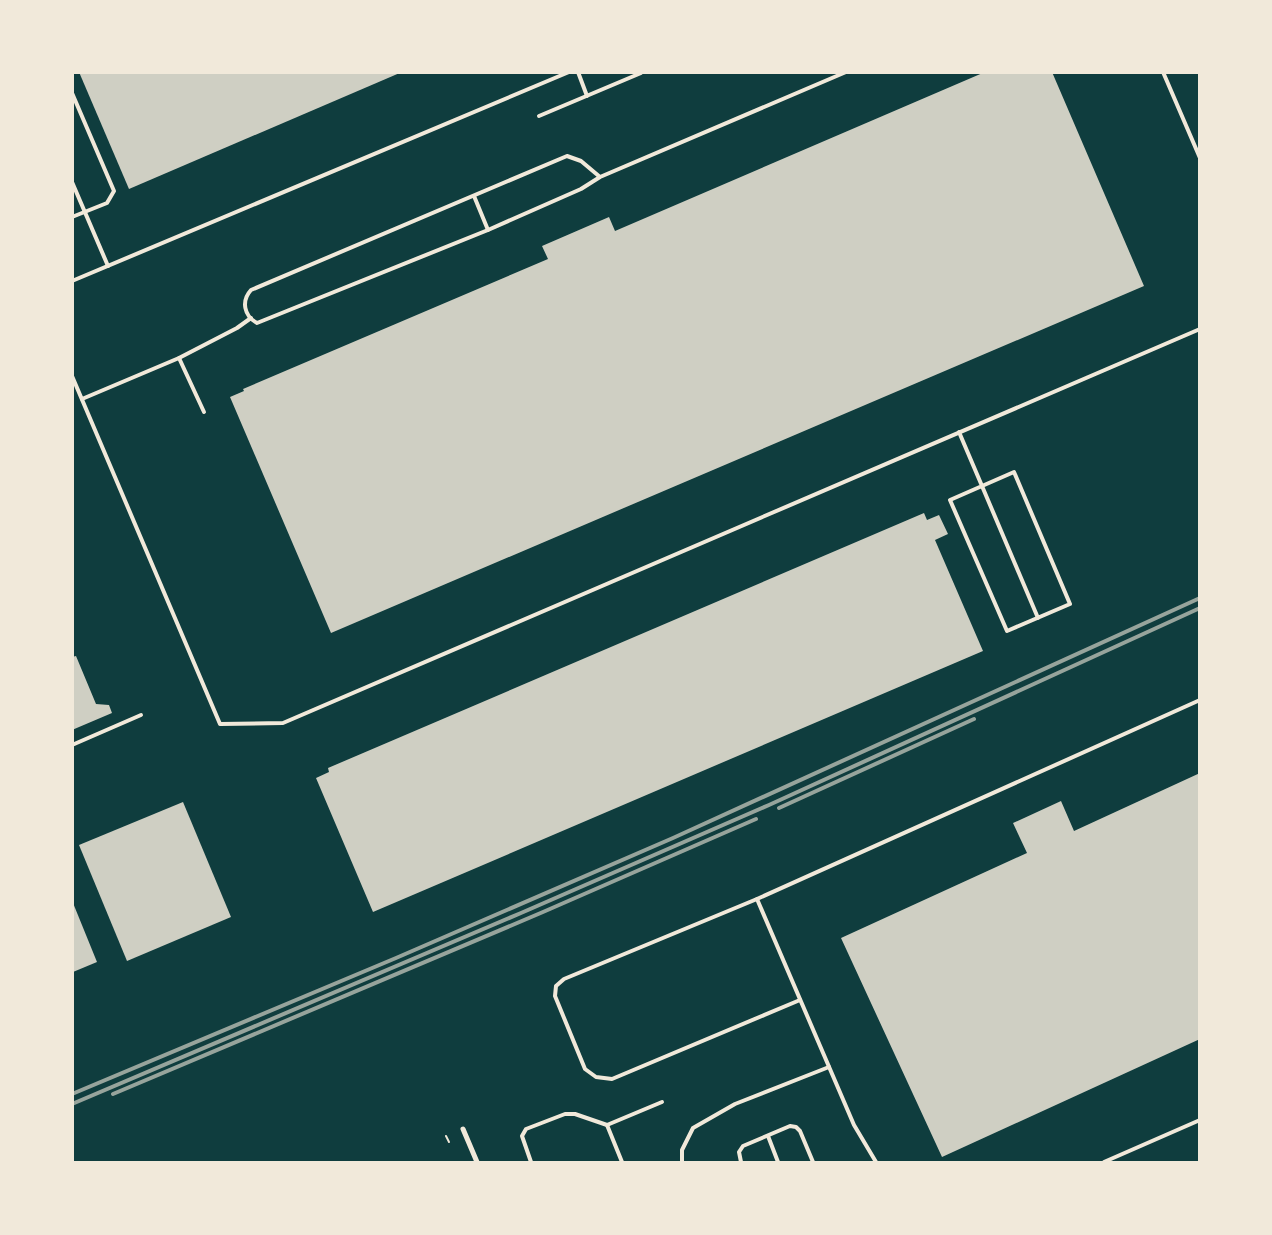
<svg xmlns="http://www.w3.org/2000/svg" width="1272" height="1235" font-family="Rubik,sans-serif">
	<style>
		.building { fill: #cfcfc3 }
		.lines { fill: none; stroke-linecap: round; stroke-linejoin: round }
		.path { stroke: #f1e9da; stroke-width: 2 }
		.service { stroke: #f1e9da; stroke-width: 4 }
		.minor { stroke: #f1e9da; stroke-width: 5 }
		.rail { stroke: #97a49c; stroke-width: 4 }
	</style>
	<rect width="100%" height="100%" fill="#0f3d3e"/>
	<!-- building -->
	<g class="building">
		<polygon points="79,72 402,72 129,189"/>
		<polygon points="985,72 1052,72 1144,286 331,633 230,397 244,391 243,389 548,259 542,246 609,217 615,231"/>
		<polygon points="924,513 927,520 939,515 948,534 935,540 983,651 373,912 316,778 329,772 328,768"/>
		<polygon points="76,656 96,704 109,705 112,713 72,730 72,657"/>
		<polygon points="1200,773 1200,1039 942,1157 841,938 1027,853 1013,823 1061,801 1074,831"/>
		<polygon points="183,802 231,917 127,961 79,845"/>
		<polygon points="73,903 97,962 73,972"/>
	</g>
	<g class="lines">
		<!-- path -->
		<polyline class="path" points="446,1136 449,1142"/>
		<!-- service -->
		<g class="service">
			<polyline points="578,72 587,96"/>
			<polyline points="1163,72 1200,158"/>
			<polyline points="72,93 114,191 107,203 72,217"/>
			<polyline points="539,116 641,73"/>
			<path d="M600,177L581,161L567,156L251,290C241,301 244,316 257,323L488,230L581,189L600,177L846,72"/>
			<polyline points="72,182 108,266"/>
			<polyline points="474,196 488,230"/>
			<polyline points="72,281 569,72"/>
			<polyline points="179,358 204,412"/>
			<polyline points="72,376 220,724 283,723 1200,329"/>
			<polyline points="82,399 179,358 237,328 251,318"/>
			<polyline points="959,432 982,486 1014,472 1070,604 1007,631 950,500 982,486 1038,618"/>
			<polyline points="72,745 141,715"/>
			<polyline points="757,899 564,979 556,986 555,996 585,1069 596,1077 612,1079 800,1000"/>
			<polyline points="607,1125 662,1102"/>
			<polyline points="768,1136 778,1162"/>
			<polyline points="531,1162 522,1136 526,1129 565,1114 575,1114 607,1125 622,1162"/>
			<polyline points="682,1162 682,1150 693,1128 735,1104 829,1067"/>
			<polyline points="741,1162 739,1152 743,1146 790,1126 796,1127 800,1131 813,1162"/>
			<polyline points="876,1162 854,1125 757,899 1200,700"/>
			<polyline points="1104,1162 1200,1120"/>
		</g>
		<!-- minor -->
		<polyline class="minor" points="463,1129 477,1162"/>
		<!-- rail -->
		<g class="rail">
			<polyline points="779,808 974,719"/>
			<polyline points="72,1094 396,958 673,838 1200,598"/>
			<polyline points="113,1094 543,912 756,819"/>
			<polyline points="72,1104 521,913 769,805 1200,608"/>
		</g>
	</g>
	<!-- border -->
	<rect width="1272" height="1235" fill="none" stroke="#f1e9da" stroke-width="148"/>
</svg>
